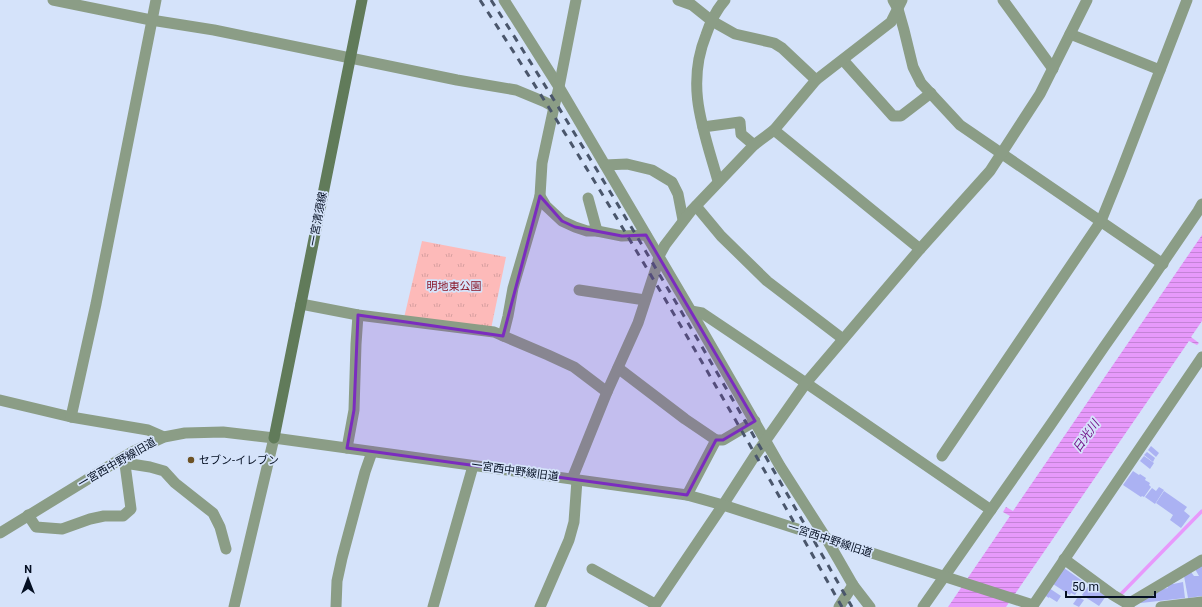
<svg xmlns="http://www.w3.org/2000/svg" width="1202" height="607" font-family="Roboto,'Noto Sans JP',sans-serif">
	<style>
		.park { fill: url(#park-tufts) }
		.water { fill: url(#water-rules) }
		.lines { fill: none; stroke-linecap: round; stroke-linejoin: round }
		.stream { stroke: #e799fb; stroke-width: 3.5 }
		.building { fill: #abb2f3 }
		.minor { stroke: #8b9d86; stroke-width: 11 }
		.tertiary { stroke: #8b9d86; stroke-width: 11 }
		.secondary { stroke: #617b5a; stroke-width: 11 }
		.rail { stroke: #4a566b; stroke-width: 3; stroke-dasharray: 7 7; stroke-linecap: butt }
		.marked { fill: #7b2cbf; fill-opacity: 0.2; stroke: #7b2cbf; stroke-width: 3; stroke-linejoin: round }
		.poi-dot { fill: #6d5224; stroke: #d5e3fa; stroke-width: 1.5 }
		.labels { text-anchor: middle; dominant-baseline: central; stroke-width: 3.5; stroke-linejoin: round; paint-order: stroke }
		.street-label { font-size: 11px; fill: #040f22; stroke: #d5e3fa }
		.park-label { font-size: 11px; fill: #891628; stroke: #d5e3fa }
		.poi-label { font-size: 11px; fill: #040f22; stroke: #d5e3fa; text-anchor: start }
		.water-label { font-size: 12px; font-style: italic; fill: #720f87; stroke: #d5e3fa }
	</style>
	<defs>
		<pattern id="park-tufts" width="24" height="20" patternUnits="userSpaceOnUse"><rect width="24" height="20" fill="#fdbab9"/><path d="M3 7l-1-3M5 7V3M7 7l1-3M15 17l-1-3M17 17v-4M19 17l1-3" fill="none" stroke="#d79f9f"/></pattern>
		<pattern id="water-rules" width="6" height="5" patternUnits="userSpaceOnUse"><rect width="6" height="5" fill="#e799fb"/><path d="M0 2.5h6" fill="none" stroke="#c483d7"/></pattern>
	</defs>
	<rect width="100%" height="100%" fill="#d5e3fa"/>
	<!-- park -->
	<polygon class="park" points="422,241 506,257 491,329 404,318"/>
	<!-- water -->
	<polygon class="water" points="1202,235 1202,321 1191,337 1199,343 1197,345 1189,341 1006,607 948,607 1010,516 1003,512 1006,507 1013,511"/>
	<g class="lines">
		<!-- stream -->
		<polyline class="stream" points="1121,594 1202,511"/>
	</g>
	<!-- building -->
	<g class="building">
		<polygon points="1151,446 1159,453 1156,457 1148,450"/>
		<polygon points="1147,452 1155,458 1153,462 1144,455"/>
		<polygon points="1144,456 1154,463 1150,469 1140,461"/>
		<polygon points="1133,471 1139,475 1140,474 1146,478 1145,480 1150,483 1149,485 1151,487 1144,497 1142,496 1141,497 1123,485"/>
		<polygon points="1159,487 1164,490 1155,504 1145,497 1152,488 1156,491"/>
		<polygon points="1164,491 1187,507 1184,511 1190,516 1181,528 1170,520 1173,515 1156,503"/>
		<polygon points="1202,564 1202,596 1188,598 1184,576 1191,572 1194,576 1199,576 1195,569"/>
		<polygon points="1064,568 1084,582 1075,595 1071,593 1070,595 1053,584"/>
		<polygon points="1183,582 1185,598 1141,603 1141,600 1161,589 1168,588 1167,586 1173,583 1173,584"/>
		<polygon points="1089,585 1106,596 1099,606 1082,595"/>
		<polygon points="1049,588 1061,596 1057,602 1049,597 1049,598 1044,595"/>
		<polygon points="1078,597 1084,600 1079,607 1073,604"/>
	</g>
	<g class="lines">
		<!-- minor -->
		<g class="minor">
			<polyline points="53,0 151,20 214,30 457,80 516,90 545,102 554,107"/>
			<polyline points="504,0 559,87 691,311 780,466 826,538 853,585 870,607"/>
			<polyline points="576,0 559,87 554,107 542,163 540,196 546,206 562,221 575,227 587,231 597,231 622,236 646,235"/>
			<polyline points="678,0 692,5 712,21 735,34 774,43 782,48 816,80"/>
			<polyline points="893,0 898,9 904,30 913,67 921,83 960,125 1163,264"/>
			<polyline points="1003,0 1053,69"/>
			<polyline points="1070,34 1160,70"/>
			<polyline points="843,60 893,116 901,116 931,93"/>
			<polyline points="703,127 740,122 741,134 754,145"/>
			<polyline points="774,130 920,249"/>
			<polyline points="605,165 627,164 652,170 672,182 678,194 683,220"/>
			<path d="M718,181C704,131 685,87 706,35C710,23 716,10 725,0"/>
			<polyline points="588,198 597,231"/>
			<polyline points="696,206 721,236 767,281 843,339"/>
			<polyline points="579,290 645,300"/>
			<polyline points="301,304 358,315 494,332 548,355 574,367 607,392"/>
			<polyline points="691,311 702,313 806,383 991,510"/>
			<polyline points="503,336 508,316 513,288 540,196"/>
			<polyline points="618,368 685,419 716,440"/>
			<polyline points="0,400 71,417 148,430 164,437"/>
			<polyline points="71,417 96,304 156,0"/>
			<polyline points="347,448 354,410 356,344 358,315"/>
			<polyline points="942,456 1101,221 1120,174 1187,0"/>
			<polyline points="572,479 607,392 638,323 657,265 659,256 665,245 691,211 754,145 774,130 816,80 891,22 902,0"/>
			<polyline points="687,495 716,440 723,440 755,421"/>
			<polyline points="28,515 36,527 62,529 90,519 104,516 123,516 131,509 124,457 131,464 150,467 164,471 175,483 213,513 220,527 226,549"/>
			<polyline points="1064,559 1113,595 1128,604 1129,607"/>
			<polyline points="592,569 655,604"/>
			<polyline points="1128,604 1202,560"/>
			<polyline points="336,607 337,581 342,558 365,472 372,452"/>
			<polyline points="433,607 473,466"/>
			<polyline points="540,607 569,540 574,522 577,480"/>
			<polyline points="654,607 723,505 754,457 806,383 920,249 990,171 1040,94 1087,0"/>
			<polyline points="839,607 853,585"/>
			<polyline points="923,607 1049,427 1104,347 1151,280 1198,211 1202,204"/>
			<polyline points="1032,607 1202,357"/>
			<polyline points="1161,607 1202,602"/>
		</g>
		<!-- tertiary -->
		<g class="tertiary">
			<polyline points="0,533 132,452 164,437 185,433 223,432 274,438 687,495 723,505 1033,605"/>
			<polyline points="234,607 274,438"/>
		</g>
		<!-- secondary -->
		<polyline class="secondary" points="274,438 362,0"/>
		<!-- rail -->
		<g class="rail">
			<path d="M480,0C609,197 726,402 842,607"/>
			<path d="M491,0C618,198 735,403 852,607"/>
		</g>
	</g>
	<!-- marked area -->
	<path class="marked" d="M540,196L562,221L575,227L622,236L646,235L755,421L723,440H716L687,495L347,448L354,410L358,315L503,336Z"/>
	<!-- markers -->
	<circle class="poi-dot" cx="191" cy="460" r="4"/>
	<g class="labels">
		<!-- street labels -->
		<g class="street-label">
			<text transform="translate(318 219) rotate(-79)">一宮清須線</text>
			<text transform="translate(117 463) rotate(-30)">一宮西中野線旧道</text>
			<text transform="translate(515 471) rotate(8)">一宮西中野線旧道</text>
			<text transform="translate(830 540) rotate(18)">一宮西中野線旧道</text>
		</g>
		<!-- park labels -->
		<g class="park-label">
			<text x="454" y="286">明地東公園</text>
		</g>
		<!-- poi labels -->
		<g class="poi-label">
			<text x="199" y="460">セブン-イレブン</text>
		</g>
		<!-- water labels -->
		<g class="water-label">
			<text transform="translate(1086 436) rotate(-55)">日光川</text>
		</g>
	</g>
	<!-- north arrow -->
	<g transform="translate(28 579)" stroke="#d5e3fa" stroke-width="3" paint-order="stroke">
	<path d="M0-3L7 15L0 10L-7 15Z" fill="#040f22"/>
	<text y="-6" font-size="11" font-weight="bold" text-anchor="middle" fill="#040f22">N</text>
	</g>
	<!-- scale -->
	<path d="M1066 591v6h89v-6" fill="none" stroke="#040f22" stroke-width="2"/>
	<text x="1072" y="591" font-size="12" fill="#040f22" stroke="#d5e3fa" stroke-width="3" paint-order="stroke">50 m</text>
</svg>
